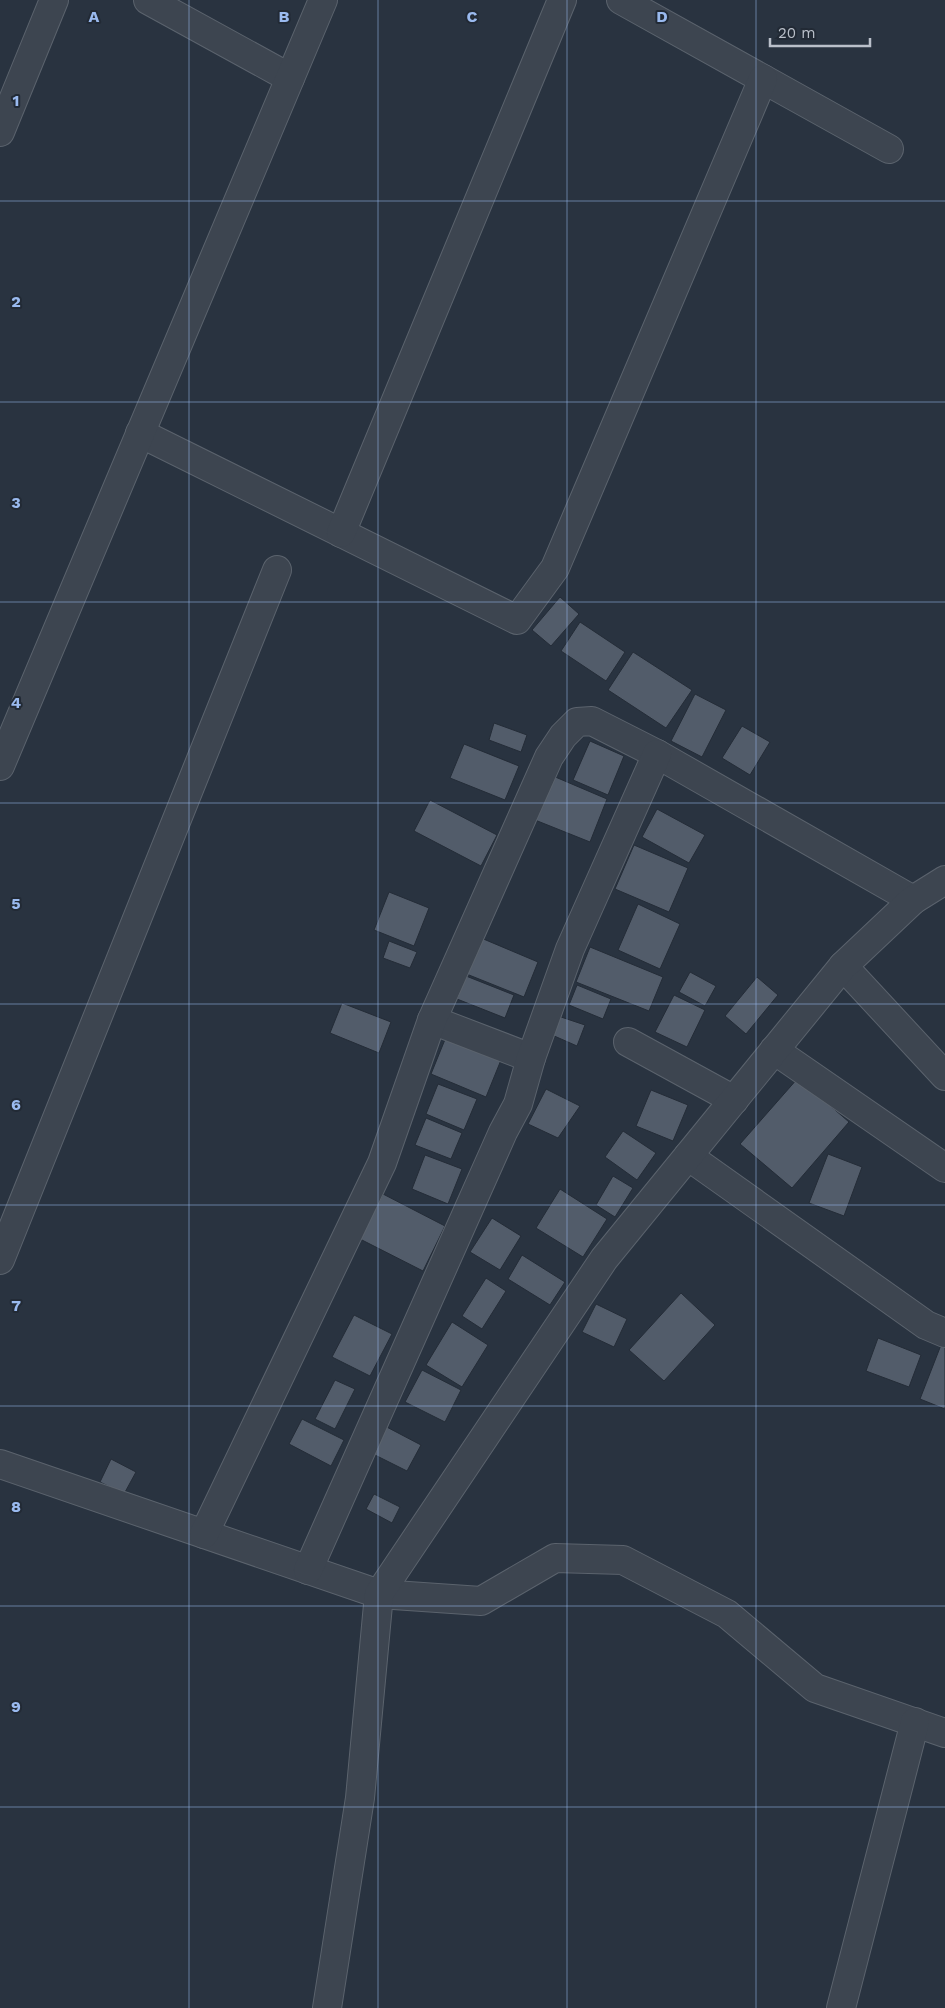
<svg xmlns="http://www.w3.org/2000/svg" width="945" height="2008" font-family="'Work Sans',sans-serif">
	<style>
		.building { fill: #525c6a; stroke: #242c37 }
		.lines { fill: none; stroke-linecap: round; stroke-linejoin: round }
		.minor-casing { stroke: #5b636d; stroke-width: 30 }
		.tertiary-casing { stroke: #5b636d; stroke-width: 30 }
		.minor { stroke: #3d4550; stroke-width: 28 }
		.tertiary { stroke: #3d4550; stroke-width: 28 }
		.grid { fill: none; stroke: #9abaef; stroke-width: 1; stroke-opacity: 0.55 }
		.grid-label { font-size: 16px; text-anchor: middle; font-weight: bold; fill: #9abaef; stroke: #222a35; stroke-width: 4; stroke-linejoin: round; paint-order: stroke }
	</style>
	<rect width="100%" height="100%" fill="#293340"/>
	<!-- building -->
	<g class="building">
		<polygon points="560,597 579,614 551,646 532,630"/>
		<polygon points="580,622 625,652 606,681 561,651"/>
		<polygon points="633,652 692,690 666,728 608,690"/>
		<polygon points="695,694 726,710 702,757 671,741"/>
		<polygon points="494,723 527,735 521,752 489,740"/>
		<polygon points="742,726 770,742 750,775 722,758"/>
		<polygon points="590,741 624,756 608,795 573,780"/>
		<polygon points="464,744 519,766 505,800 450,778"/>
		<polygon points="553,776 607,799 590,842 535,820"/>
		<polygon points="430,800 497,835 481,866 414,831"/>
		<polygon points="657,809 705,835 689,863 642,837"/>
		<polygon points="634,845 688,868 669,912 615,889"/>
		<polygon points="389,892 429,908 414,946 374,930"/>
		<polygon points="638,904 680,924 660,969 618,950"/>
		<polygon points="474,935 538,962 524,997 459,971"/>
		<polygon points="389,941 417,952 410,968 383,958"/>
		<polygon points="590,947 663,977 649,1011 576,982"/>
		<polygon points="690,972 716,986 705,1006 679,992"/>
		<polygon points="466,976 514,995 505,1018 457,999"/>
		<polygon points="757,977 778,995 746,1034 725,1016"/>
		<polygon points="577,985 611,999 603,1019 569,1005"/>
		<polygon points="674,995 705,1010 687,1047 655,1032"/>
		<polygon points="342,1003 391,1022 379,1053 330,1033"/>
		<polygon points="558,1016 585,1025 577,1046 552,1035"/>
		<polygon points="446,1037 501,1060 486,1097 431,1074"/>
		<polygon points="798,1078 849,1122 792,1188 740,1144"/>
		<polygon points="438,1084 477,1099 464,1130 426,1114"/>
		<polygon points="546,1089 580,1106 558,1138 528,1124"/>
		<polygon points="651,1090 688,1105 673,1141 636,1126"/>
		<polygon points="426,1118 462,1133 451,1159 415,1145"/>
		<polygon points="623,1131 656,1153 637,1180 605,1157"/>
		<polygon points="828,1154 862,1167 844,1216 809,1203"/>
		<polygon points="425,1155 462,1169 448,1204 412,1189"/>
		<polygon points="613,1176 633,1188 615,1217 596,1205"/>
		<polygon points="560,1189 607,1219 583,1257 536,1228"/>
		<polygon points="383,1194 445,1226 423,1271 360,1239"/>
		<polygon points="492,1218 521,1236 500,1270 470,1252"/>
		<polygon points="522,1255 565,1282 550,1305 508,1279"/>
		<polygon points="486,1278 506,1291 482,1329 462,1316"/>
		<polygon points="681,1293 715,1325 664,1381 629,1350"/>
		<polygon points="596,1304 627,1319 614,1347 582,1332"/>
		<polygon points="354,1315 392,1334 370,1376 332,1357"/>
		<polygon points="452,1322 488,1345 462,1387 426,1365"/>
		<polygon points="878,1338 921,1355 909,1387 866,1371"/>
		<polygon points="941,1345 945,1347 945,1409 920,1399"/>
		<polygon points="422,1370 461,1390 445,1422 405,1402"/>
		<polygon points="335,1380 355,1389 335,1429 315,1419"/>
		<polygon points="302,1419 344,1440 331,1466 289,1444"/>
		<polygon points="381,1424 421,1445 407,1471 367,1451"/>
		<polygon points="111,1459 136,1472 124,1494 100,1482"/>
		<polygon points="374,1494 400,1507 392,1523 366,1509"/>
	</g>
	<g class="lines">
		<!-- minor casing -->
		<g class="minor-casing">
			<g id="minor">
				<polyline points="148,0 290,78"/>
				<polyline points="621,0 889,149"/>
				<polyline points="0,132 54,0"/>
				<polyline points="140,433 517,620 555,568 763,79"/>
				<polyline points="341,533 562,0"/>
				<polyline points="0,766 323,0"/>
				<polyline points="843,966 945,1076"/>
				<polyline points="432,1020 531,1058"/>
				<polyline points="628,1042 734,1100"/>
				<polyline points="774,1050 945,1168"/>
				<polyline points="688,1156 926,1325 945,1333"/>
				<polyline points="0,1260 277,570"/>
				<polyline points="0,1464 379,1594 481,1601 555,1558 623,1560 727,1614 815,1688 945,1733"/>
				<polyline points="204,1534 382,1163 432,1020 549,757 563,736 577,722 592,721 657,754 913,900"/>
				<polyline points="308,1570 503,1132 518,1104 531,1058 570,949 657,754"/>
				<polyline points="841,2008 915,1722"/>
			</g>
		</g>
		<!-- tertiary casing -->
		<g class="tertiary-casing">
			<polyline id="tertiary" points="327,2008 360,1798 379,1594 604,1259 843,966 913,900 945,880"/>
		</g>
		<!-- minor -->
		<use href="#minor" class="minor"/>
		<!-- tertiary -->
		<use href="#tertiary" class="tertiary"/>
	</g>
	<!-- grid -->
	<path class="grid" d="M189,0V2008M378,0V2008M567,0V2008M756,0V2008M0,201H945M0,402H945M0,602H945M0,803H945M0,1004H945M0,1205H945M0,1406H945M0,1606H945M0,1807H945"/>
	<g class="grid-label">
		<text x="94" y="22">A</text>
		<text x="284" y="22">B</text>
		<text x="472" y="22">C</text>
		<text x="662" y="22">D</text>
		<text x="16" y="106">1</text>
		<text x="16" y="307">2</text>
		<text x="16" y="508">3</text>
		<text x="16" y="708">4</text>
		<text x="16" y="909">5</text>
		<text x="16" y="1110">6</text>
		<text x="16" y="1311">7</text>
		<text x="16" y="1512">8</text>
		<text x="16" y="1712">9</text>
	</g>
	<!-- scale -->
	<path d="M770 38v8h100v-8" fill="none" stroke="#bac0ca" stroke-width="2.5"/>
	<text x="778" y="38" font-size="15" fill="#bac0ca" stroke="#222a35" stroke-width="4" paint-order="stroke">20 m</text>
</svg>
